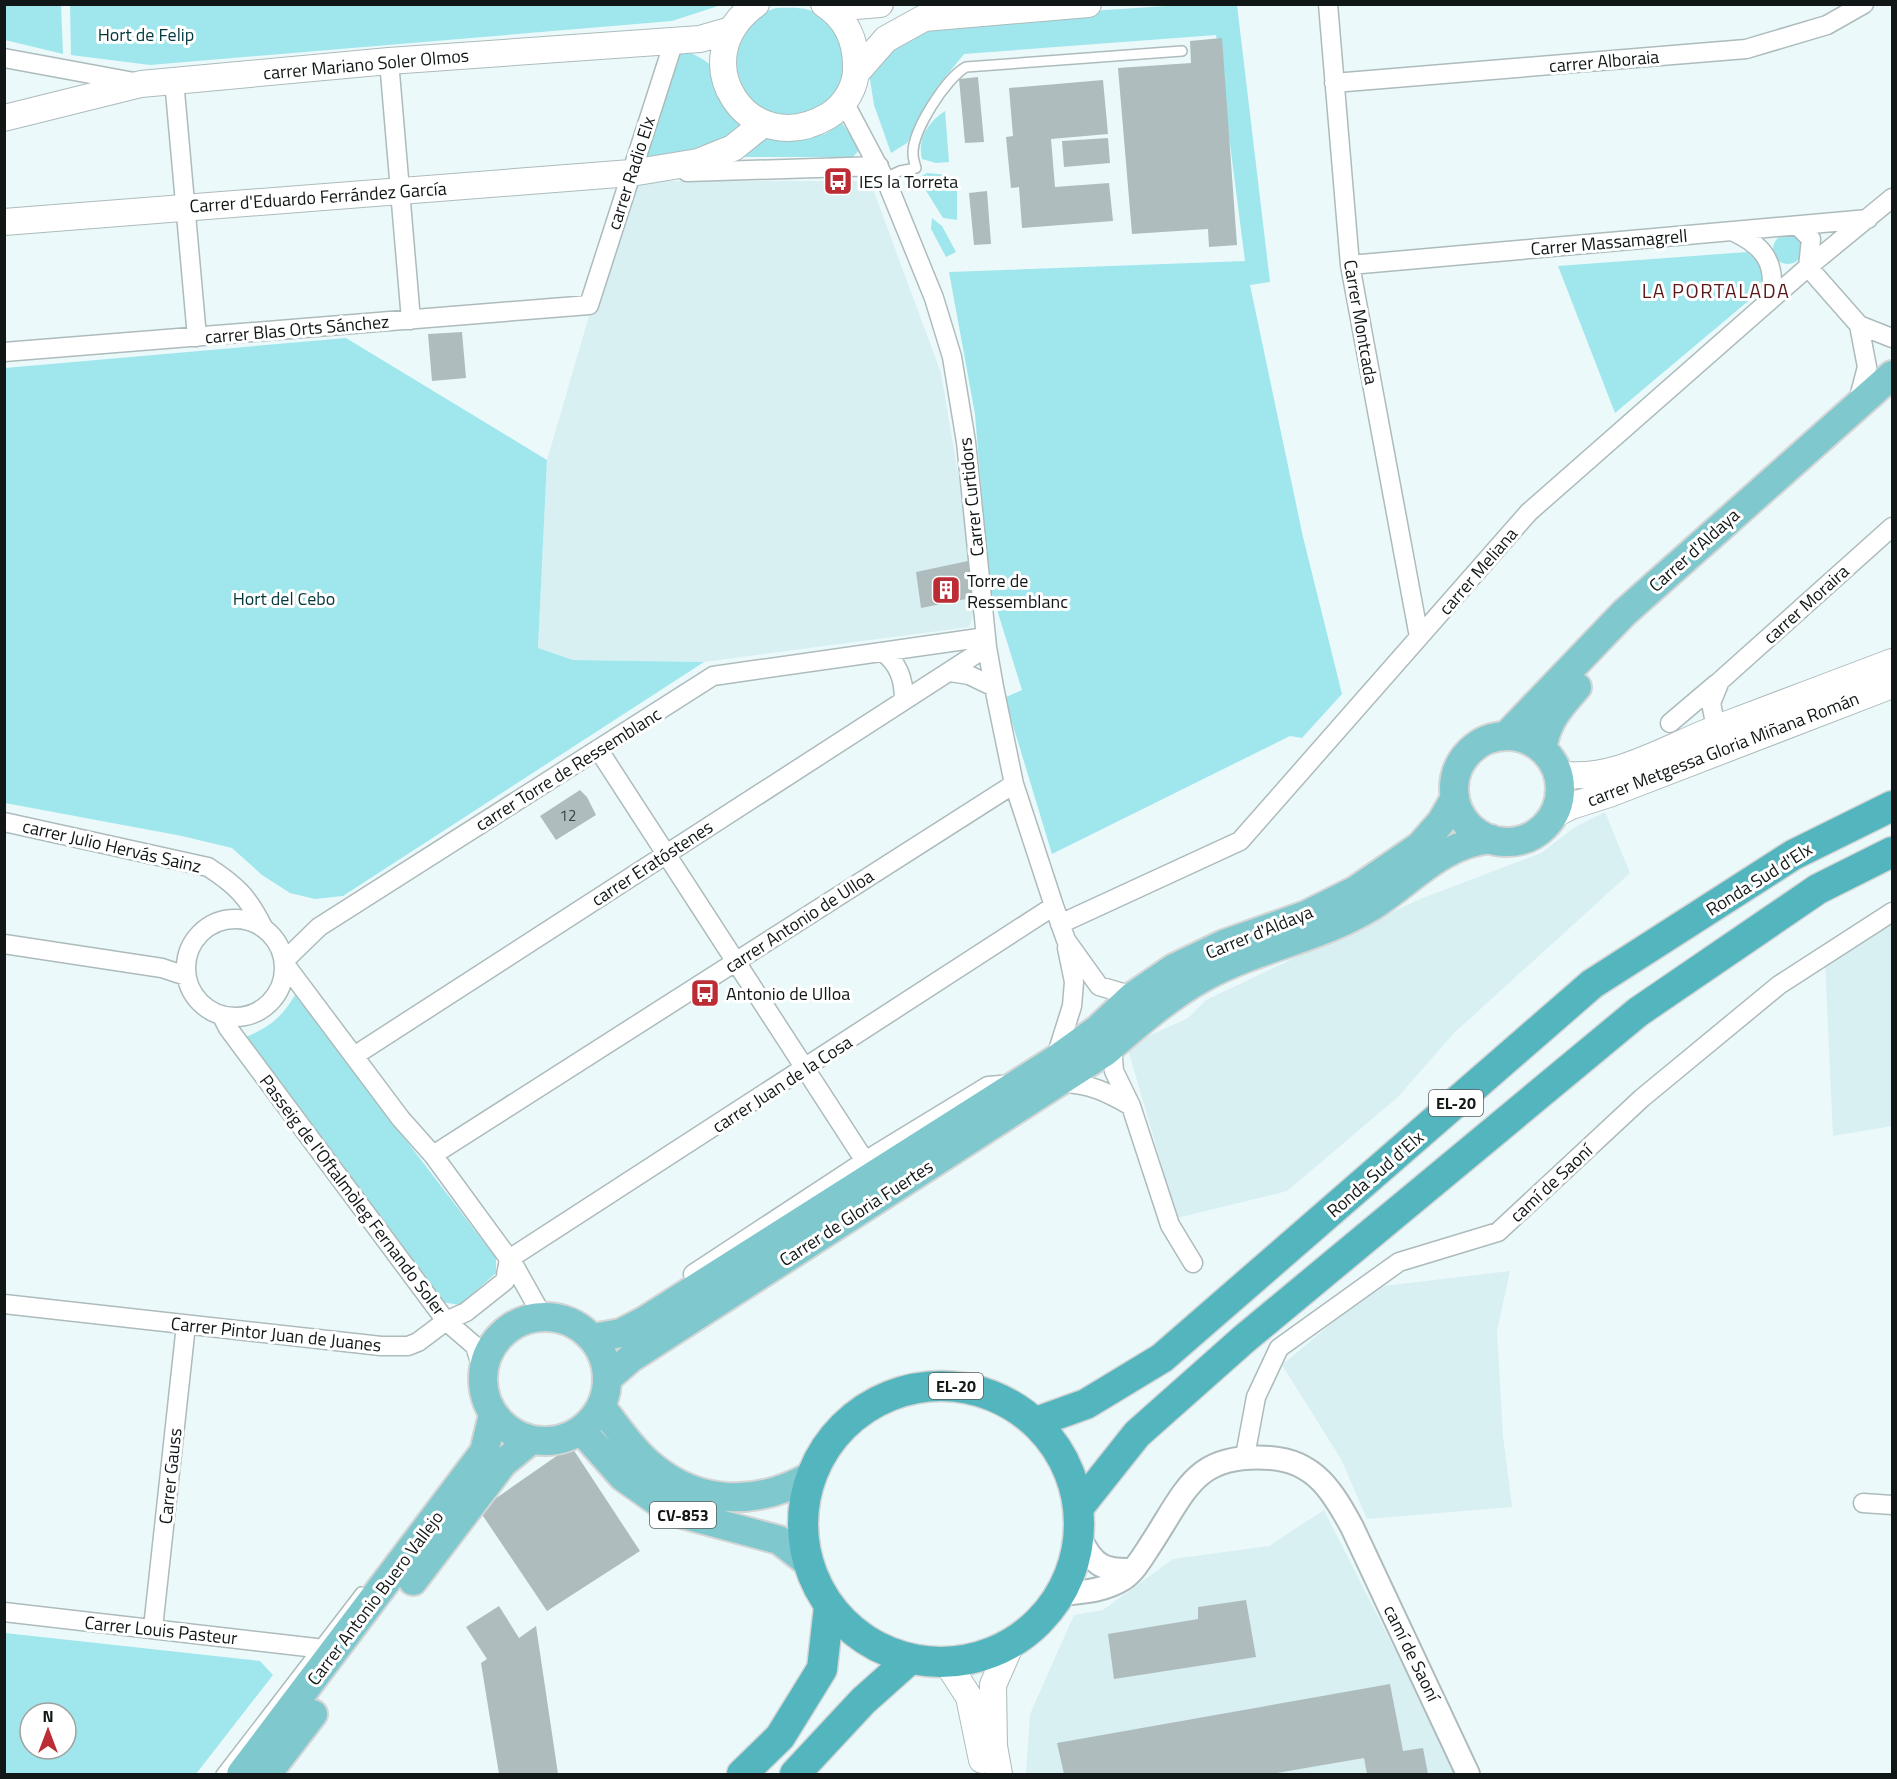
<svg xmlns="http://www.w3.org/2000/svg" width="1897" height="1779" font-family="'Titillium Web',sans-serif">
  <rect width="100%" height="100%" fill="#ebf9fb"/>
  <path fill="#d8f0f2" d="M 635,181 L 870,181 L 941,373 L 979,598 L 969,627 L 704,662 L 573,660 L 538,648 L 547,460 L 589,316 Z
    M 1605,812 L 1630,873 L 1453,1034 L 1398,1097 L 1287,1191 L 1177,1218 L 1127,1046 L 1188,1018 L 1206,1000 L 1307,952 L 1420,899 L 1541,853 L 1575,827 Z
    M 1892,921 L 1892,1126 L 1833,1136 L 1825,961 Z
    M 1510,1271 L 1497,1331 L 1503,1436 L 1512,1507 L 1367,1519 L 1341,1459 L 1282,1365 L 1375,1287 Z
    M 1324,1510 L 1399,1658 L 1454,1774 L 1026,1774 L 1030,1714 L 1074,1615 L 1103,1610 L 1173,1559 L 1269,1546 Z"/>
  <path fill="#a0e7ed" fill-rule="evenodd" d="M 5,4 L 61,5 L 63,54 L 5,40 Z
    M 70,5 L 70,4 L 721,5 L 672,21 L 150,65 L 71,55 Z
    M 1181,5 L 1237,5 L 1270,282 L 1250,285 L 1303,537 L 1342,694 L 1302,738 L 1290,736 L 1052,854 L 1008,709 L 1006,697 L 1022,690 L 989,584 L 975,414 L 949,272 L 1245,261 L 1216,35 L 964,54 L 938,86 L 907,143 L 891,153 L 874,105 L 869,73 L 885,52 L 943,21 Z
    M 776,8 C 787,8 799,7 809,10 C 849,24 859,94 817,112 C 805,117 787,116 775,118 L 745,96 L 737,75 L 736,46 L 758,14 Z
    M 679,50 C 722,59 726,89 743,125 C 730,150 669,154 643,159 Z
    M 945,111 L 949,162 L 936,163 L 922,159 C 917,139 928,122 945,111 Z
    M 842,123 L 860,149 L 853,157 L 728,157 L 763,139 L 798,140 L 825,134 Z
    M 927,173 L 948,175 L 957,182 L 957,220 L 943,218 L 918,178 Z
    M 932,218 L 942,226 L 956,252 L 946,257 L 931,229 Z
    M1773 249a15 15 0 1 1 30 0a15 15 0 1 1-30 0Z
    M 1747,252 L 1759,263 L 1763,278 L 1753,297 L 1615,413 L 1558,266 Z
    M 346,338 L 547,460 L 538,648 L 573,660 L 704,662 L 343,896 L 315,899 L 290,893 L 262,875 L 232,848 L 182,836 L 5,803 L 5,368 Z
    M 295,995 L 496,1258 L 496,1273 L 460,1305 L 441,1302 L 246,1037 C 270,1027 282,1017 295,995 Z
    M 5,1633 L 260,1661 L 273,1675 L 196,1774 L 5,1774 ZM 30,1713 L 66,1713 L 66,1749 L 30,1749 Z"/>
  <path fill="#aebcbe" d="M 1222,38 L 1237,245 L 1209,247 L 1208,229 L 1132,234 L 1118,68 L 1191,63 L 1190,41 Z
    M 978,77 L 984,142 L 965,143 L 959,79 Z
    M 1103,80 L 1108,134 L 1051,139 L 1055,187 L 1109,183 L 1113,221 L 1022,228 L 1019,187 L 1011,188 L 1006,137 L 1013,136 L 1009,88 Z
    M 1108,138 L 1110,163 L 1064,167 L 1062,141 Z
    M 987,191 L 991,244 L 974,245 L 969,193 Z
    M 462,332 L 466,378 L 432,381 L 428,334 Z
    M 968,561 L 976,597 L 921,608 L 916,572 Z
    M 580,790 L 587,797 L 596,815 L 556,840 L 540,816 Z
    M 571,1446 L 640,1551 L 547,1611 L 479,1510 Z
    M 1246,1600 L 1256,1657 L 1114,1679 L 1108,1634 L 1198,1619 L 1198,1607 Z
    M 499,1606 L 519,1638 L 536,1626 L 558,1774 L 499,1774 L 481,1663 L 487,1659 L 466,1627 Z
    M 1390,1684 L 1403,1751 L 1423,1748 L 1428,1774 L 1367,1774 L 1364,1758 L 1271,1774 L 1064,1774 L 1057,1743 Z"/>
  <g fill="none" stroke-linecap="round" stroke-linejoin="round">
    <g stroke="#adbbbc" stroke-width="12">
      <path id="service" d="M 885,178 L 900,171 L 916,168 C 915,164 913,159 913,154 C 912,131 946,78 966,67 L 1182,51
        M 221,1774 L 361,1592"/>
    </g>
    <g stroke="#adbbbc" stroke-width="21">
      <path id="minor" d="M 1328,4 L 1350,265 L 1419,637
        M 4,58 L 134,82
        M 389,61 L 411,320
        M 174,80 L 197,337
        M 1334,83 L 1746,49 L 1827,25 L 1864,4
        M 844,102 L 888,185 L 934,298 L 952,357 L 966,442 L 987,647 L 994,687 L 1014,784 L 1054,906 L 1066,940 L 1099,986 L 1133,996
        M 687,172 L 879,166
        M 1798,226 L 1811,239 L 1808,267 L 1859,325
        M 1734,232 C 1766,247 1777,265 1770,300
        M 1350,265 L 1868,219
        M 4,352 L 589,305 L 674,41
        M 1857,405 L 1867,367 L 1859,325 L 1892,338
        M 883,652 C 899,664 904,680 904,700
        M 950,672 L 969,675 L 994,687
        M 1670,723 L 1716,684
        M 1716,728 L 1711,703 L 1720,681 L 1892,527
        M 598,749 L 865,1161
        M 4,822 L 208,867 C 236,885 248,897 263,927
        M186 968a49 49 0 1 1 98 0a49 49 0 1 1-98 0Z
        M 1060,924 L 1240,841 L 1529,512 L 1808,267 L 1892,198
        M 4,944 L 162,968 L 186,976
        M 284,961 L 319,927 L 713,676 L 986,637
        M 284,963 L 401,1119 L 433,1155 L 515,1267 L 543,1317
        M 222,1016 L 228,1028 L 446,1321 L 475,1346 L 483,1372
        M 1112,1046 L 1114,1071 L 1131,1106 L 1170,1225 L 1193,1263
        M 354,1056 L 987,647
        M 1055,1060 L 1072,1006 L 1074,982 L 1067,948
        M 1060,1083 C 1089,1083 1107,1092 1131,1106
        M 433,1155 L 1014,784
        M 509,1259 L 1054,906
        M 693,1274 L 865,1161 L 988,1086 L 1013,1084
        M 4,1304 L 381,1346 L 408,1346 L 418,1342 L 446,1321 L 466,1312 L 505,1281 L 509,1259
        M 1245,1456 L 1256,1397 L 1279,1348 L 1399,1262 L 1498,1232 L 1642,1098 L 1779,985 L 1892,912
        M 1863,1503 L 1892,1505
        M 4,1612 L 316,1648
        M 153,1628 L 186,1325"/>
    </g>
    <g stroke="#adbbbc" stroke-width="26">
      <path id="tertiary" d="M 1081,1540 C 1094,1566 1104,1571 1133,1570
        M 1061,1594 C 1082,1592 1104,1591 1123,1579 C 1135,1571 1143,1556 1151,1544 C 1187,1489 1195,1453 1270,1458 C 1315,1461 1333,1492 1352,1527 L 1468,1774"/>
    </g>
    <g stroke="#adbbbc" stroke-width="28">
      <path id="secondary" d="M 756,4 C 680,59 749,163 828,116 C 845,106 857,86 856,66 C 856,41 846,18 824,4
        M 830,8 L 880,4
        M 857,72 L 886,39 L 924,18 L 1088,4
        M 4,118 L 141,84 L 389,61 L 700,39 L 731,30
        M 4,222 L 631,173 L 698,162 L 733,148 L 763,124
        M 1559,774 C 1614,783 1669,746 1720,727 C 1777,705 1835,684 1892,662
        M 1554,815 L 1571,806 L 1609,794 L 1892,685
        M 947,1663 L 969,1697 L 982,1760
        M 999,1774 L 994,1746 L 993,1685 L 1011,1644"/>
    </g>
    <g stroke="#d4d5d5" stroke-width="32">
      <path id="primary" d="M 1506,736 L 1624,613 L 1892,375
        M1454 789a53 53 0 1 1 106 0a53 53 0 1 1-106 0Z
        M 1542,749 C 1547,720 1558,709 1577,687
        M483 1379a62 62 0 1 1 124 0a62 62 0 1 1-124 0Z
        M 593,1338 L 621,1333 L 644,1321 L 1055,1060 L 1098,1029 L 1133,996 L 1174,968 L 1224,944 L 1306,915 L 1356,890 L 1420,846 L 1441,822 L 1455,798
        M 608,1378 L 631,1358 L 1105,1052 C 1136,1025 1168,997 1204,977 C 1257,948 1317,939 1369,908 C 1409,884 1441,843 1491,839
        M 602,1408 C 618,1428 633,1451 653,1467 C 700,1506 758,1505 809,1477
        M 582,1431 L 623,1477 L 671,1511 L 779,1540 L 806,1561
        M 413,1581 L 503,1463 L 530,1441
        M 241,1774 L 484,1452 L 493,1415
        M 267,1774 L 313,1714"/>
    </g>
    <g stroke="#d4d5d5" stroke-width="33">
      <path id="trunk" d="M803 1524a138 138 0 1 1 276 0a138 138 0 1 1-276 0Z
        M 1036,1422 L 1086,1404 L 1162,1358 L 1592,984 L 1793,855 L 1892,806
        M 1079,1507 L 1137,1434 L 1244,1339 L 1638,1012 L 1818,889 L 1892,852
        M 742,1774 L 780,1737 L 822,1669 L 829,1607
        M 795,1774 L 863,1701 L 910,1659"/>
    </g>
    <use href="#service" stroke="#fff" stroke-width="9"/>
    <use href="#minor" stroke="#fff" stroke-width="18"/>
    <use href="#tertiary" stroke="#fff" stroke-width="22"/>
    <use href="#secondary" stroke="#fff" stroke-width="26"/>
    <use href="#primary" stroke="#7ec8ce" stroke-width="28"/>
    <use href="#trunk" stroke="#53b6be" stroke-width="30"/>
  </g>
  <defs>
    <g id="bus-square" transform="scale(1.5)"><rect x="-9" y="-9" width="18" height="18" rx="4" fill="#bc2c34" stroke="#fff"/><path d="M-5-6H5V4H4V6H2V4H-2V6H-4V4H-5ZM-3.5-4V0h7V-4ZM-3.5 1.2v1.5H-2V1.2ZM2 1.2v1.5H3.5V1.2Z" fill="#fff"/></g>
    <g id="building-square" transform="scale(1.5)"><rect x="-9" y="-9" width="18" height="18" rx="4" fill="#bc2c34" stroke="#fff"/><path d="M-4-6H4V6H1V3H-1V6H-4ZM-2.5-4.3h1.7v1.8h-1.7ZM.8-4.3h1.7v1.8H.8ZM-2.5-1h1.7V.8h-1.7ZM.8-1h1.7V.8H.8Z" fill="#fff"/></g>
  </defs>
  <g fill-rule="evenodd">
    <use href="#bus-square" x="838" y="181"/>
    <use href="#building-square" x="946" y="590"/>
    <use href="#bus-square" x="705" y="993"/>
  </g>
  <g text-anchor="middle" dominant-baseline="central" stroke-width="6" stroke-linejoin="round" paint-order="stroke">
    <g font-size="15" fill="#384041">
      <text x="568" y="815">12</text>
    </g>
    <g fill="#fff" stroke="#585c5d" stroke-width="1.5">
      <rect x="1429" y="1090" width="54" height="26" rx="4.5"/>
      <rect x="929" y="1373" width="54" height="26" rx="4.5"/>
      <rect x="650" y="1502" width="66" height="26" rx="4.5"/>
    </g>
    <g font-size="16" font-weight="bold" fill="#111617">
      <text x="1456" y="1103">EL-20</text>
      <text x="956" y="1386">EL-20</text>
      <text x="683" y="1515">CV-853</text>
    </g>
    <g font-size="18" fill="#03383c" stroke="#fff">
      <text x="146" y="34">Hort de Felip</text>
      <text x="284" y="598">Hort del Cebo</text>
    </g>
    <g font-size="18" fill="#111617" stroke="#fff">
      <text transform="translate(1604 61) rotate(-5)">carrer Alboraia</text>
      <text transform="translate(366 64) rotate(-5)">carrer Mariano Soler Olmos</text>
      <text transform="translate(631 173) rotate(-72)">carrer Radio Elx</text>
      <text transform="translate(318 197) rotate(-4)">Carrer d'Eduardo Ferrández García</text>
      <text transform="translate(1609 242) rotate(-5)">Carrer Massamagrell</text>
      <text transform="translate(1361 322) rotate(80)">Carrer Montcada</text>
      <text transform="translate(297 329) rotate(-5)">carrer Blas Orts Sánchez</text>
      <text transform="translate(971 497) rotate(-96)">Carrer Curtidors</text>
      <text transform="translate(1694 550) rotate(-42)">Carrer d'Aldaya</text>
      <text transform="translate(1478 571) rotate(-49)">carrer Meliana</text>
      <text transform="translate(1806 604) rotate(-42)">carrer Moraira</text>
      <text transform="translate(1723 749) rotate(-21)">carrer Metgessa Gloria Miñana Román</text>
      <text transform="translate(568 769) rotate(-32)">carrer Torre de Ressemblanc</text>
      <text transform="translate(112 846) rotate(13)">carrer Julio Hervás Sainz</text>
      <text transform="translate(652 863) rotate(-33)">carrer Eratóstenes</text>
      <text transform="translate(1759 879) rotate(-32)">Ronda Sud d'Elx</text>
      <text transform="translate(799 921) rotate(-33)">carrer Antonio de Ulloa</text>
      <text transform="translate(1259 932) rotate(-22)">Carrer d'Aldaya</text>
      <text transform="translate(782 1084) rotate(-33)">carrer Juan de la Cosa</text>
      <text transform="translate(1375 1174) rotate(-41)">Ronda Sud d'Elx</text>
      <text transform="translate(1551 1183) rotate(-43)">camí de Saoní</text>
      <text transform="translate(353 1195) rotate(53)">Passeig de l'Oftalmòleg Fernando Soler</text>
      <text transform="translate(856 1213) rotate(-33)">Carrer de Gloria Fuertes</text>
      <text transform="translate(276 1334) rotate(6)">Carrer Pintor Juan de Juanes</text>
      <text transform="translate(170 1476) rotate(-84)">Carrer Gauss</text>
      <text transform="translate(375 1598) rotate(-53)">Carrer Antonio Buero Vallejo</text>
      <text transform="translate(161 1630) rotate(6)">Carrer Louis Pasteur</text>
      <text transform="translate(1412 1653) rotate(64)">camí de Saoní</text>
    </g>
    <g font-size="18" fill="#111617" stroke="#fff" text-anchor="start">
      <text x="859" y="181">IES la Torreta</text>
      <text x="967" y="580">Torre de<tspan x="967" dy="21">Ressemblanc</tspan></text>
      <text x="726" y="993">Antonio de Ulloa</text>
    </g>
    <g font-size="20" letter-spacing="1.5" fill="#5c1719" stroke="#fff">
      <text x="1716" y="290">LA PORTALADA</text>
    </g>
  </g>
  <rect width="1897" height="1779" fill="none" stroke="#111617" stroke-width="12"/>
  <g transform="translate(48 1731)"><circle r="28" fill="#ffffff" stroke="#a0a2a2" stroke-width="1.5"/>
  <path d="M0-4.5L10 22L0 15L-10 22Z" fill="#bc2c34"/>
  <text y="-9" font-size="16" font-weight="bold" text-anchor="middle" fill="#111617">N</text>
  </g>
</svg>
